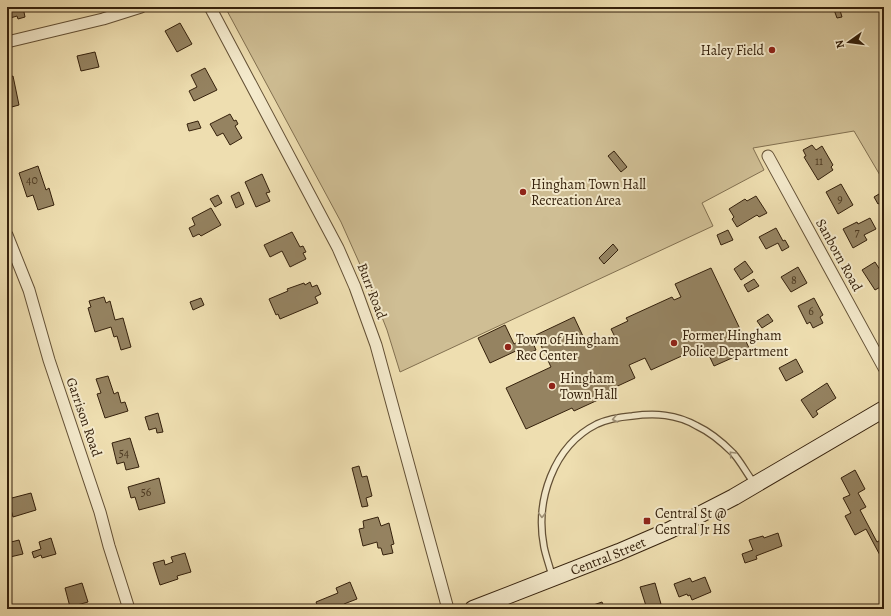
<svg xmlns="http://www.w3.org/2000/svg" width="891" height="616" font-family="Alegreya,serif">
  <rect width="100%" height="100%" fill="#eedeb0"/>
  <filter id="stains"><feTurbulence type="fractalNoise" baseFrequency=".005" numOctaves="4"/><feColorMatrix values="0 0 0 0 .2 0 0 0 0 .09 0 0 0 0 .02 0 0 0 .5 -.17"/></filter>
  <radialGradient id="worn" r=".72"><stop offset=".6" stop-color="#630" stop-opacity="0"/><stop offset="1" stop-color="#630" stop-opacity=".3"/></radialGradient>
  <path fill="#cfbe94" stroke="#827050" d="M 225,7 L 884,7 L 884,182 L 854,131 L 753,148 L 764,170 L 702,203 L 713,226 L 400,372 L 387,330 L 371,289 L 341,222 Z"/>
  <path fill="#958361" stroke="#35210c" d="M 7,7 L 23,7 L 25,17 L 18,19 L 17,16 L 7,19 Z
    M 833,7 L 839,7 L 842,17 L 837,18 Z
    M 180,23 L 192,44 L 177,52 L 165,31 Z
    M 95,52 L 99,67 L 81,71 L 77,56 Z
    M 205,68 L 217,90 L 194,101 L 189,91 L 197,87 L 191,75 Z
    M 13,76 L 19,105 L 8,108 L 7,78 Z
    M 230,114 L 234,121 L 236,120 L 238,124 L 235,126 L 242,138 L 230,145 L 223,133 L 217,136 L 210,124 Z
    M 198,121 L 201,128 L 189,131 L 187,124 Z
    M 812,145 L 816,150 L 822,146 L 833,165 L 831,167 L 833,170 L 818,180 L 804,157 L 806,156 L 803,150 Z
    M 614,151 L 627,167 L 621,172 L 608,156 Z
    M 38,166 L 46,190 L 49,188 L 54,205 L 38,210 L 33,195 L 27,197 L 19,173 Z
    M 262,174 L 270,192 L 266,193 L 270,201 L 256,207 L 245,182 Z
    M 841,184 L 853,205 L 838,214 L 826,192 Z
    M 884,191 L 884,201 L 878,204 L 874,197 Z
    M 239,192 L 244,204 L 236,208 L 231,196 Z
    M 218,195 L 222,203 L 215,207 L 210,199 Z
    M 756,196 L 767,213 L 759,217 L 757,215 L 737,227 L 732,219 L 734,217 L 729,209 L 745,199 L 747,201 Z
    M 211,208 L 221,225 L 201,236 L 199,234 L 193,237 L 189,228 L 195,225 L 192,218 Z
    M 870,218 L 876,229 L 864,235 L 867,240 L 853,248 L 843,229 L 857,222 L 858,224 Z
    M 776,228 L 783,241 L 785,240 L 789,247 L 782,251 L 778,243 L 766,249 L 759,237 Z
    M 728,230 L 733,240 L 721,245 L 717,235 Z
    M 292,232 L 300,247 L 303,246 L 306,252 L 303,253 L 306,259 L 290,267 L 282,251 L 270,257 L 264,245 Z
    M 613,244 L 618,250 L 604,264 L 599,258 Z
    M 745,261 L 753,272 L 741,280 L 734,269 Z
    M 875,262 L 884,276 L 884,285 L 875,290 L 862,270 Z
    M 798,267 L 807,283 L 791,292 L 781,277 Z
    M 711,268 L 750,350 L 714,366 L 706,349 L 698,352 L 697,349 L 651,370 L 645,358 L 629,365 L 635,378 L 609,390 L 611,394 L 574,411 L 572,408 L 526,429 L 506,388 L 551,367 L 536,335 L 574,317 L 589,349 L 615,337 L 611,329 L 628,321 L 626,318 L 672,297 L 674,300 L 681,297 L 675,284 Z
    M 754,279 L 759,286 L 748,292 L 744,285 Z
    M 310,282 L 312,287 L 317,285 L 321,294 L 315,297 L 318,303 L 280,319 L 278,314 L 276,315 L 269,299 L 288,291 L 287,289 L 304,283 L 305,285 Z
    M 104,297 L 106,303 L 110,301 L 115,320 L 123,318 L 131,347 L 121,350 L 117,336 L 114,337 L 111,327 L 95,332 L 88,308 L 91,307 L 89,301 Z
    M 201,298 L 204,305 L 193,310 L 190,302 Z
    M 814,298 L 823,315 L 820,317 L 823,323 L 813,328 L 810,322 L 807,324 L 798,306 Z
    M 768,314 L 773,321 L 762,328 L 757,321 Z
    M 505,325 L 514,344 L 530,336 L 536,350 L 521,357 L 518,350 L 490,363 L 478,338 Z
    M 796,359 L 803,372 L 786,381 L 779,368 Z
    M 108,376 L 114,394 L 118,392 L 121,403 L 125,402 L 128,411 L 105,418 L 97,394 L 101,393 L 96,379 Z
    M 827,383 L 836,398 L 816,411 L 818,414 L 813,418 L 801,400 Z
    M 158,413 L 163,432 L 157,433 L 156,428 L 149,430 L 145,417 Z
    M 130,438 L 139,467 L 126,470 L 124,462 L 117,464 L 112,443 Z
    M 359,466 L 362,477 L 367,476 L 372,496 L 366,498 L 368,506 L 362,507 L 352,468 Z
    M 855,470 L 865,489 L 858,493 L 866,507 L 860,510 L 877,542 L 884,538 L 884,558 L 882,559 L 866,529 L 855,535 L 845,516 L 851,513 L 843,498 L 850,495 L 841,478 Z
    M 159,478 L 165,503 L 139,510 L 135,497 L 131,498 L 128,487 Z
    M 31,493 L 36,510 L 13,517 L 8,499 Z
    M 378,517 L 381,526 L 389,523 L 394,544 L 391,545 L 393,553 L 383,555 L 381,548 L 378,548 L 377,542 L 363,546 L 359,529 L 364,528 L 363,521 Z
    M 778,533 L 782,546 L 756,556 L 757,559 L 745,563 L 742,554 L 753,550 L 749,540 L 763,536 L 764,538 Z
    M 51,538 L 56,554 L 42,558 L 41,555 L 34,558 L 32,552 L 41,549 L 39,542 Z
    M 19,540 L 23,554 L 10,557 L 7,543 Z
    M 185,553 L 191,572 L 177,576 L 178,579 L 160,585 L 153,563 L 164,560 L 165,565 L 173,562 L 171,557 Z
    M 705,577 L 711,592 L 692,600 L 690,595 L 688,596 L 687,594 L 679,597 L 674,584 L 690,578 L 692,582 Z
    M 350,582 L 357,599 L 344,604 L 346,609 L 319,609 L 316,602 L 338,593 L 336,588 Z
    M 82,583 L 88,602 L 70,607 L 65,588 Z
    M 655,583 L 661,604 L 647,609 L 640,587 Z
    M 602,602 L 605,609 L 582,609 Z"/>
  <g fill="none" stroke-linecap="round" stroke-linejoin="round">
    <g stroke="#635035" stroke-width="8">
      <path id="lane" d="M 552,576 C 550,567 546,557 544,547 C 535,501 553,446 597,424 C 608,419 620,417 632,416 C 655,413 676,414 697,426 C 710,432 723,443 733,453 C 741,462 747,474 754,483"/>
    </g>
    <g stroke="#635035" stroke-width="13">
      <path id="street" d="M 210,7 L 338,248 L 355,287 L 376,345 L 448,609
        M 7,42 L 103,19 L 141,7
        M 768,156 L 884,368
        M 7,235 L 29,290 L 49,360 L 100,512 L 109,546 L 129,609"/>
    </g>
    <g stroke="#35210c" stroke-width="18">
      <g id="secondary">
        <path id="s1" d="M 473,609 L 619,552 L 670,530 L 734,497 L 884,409"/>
      </g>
    </g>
    <use href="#lane" stroke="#f4eacc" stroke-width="5.5"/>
    <use href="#street" stroke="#f4eacc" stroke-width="11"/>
    <use href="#secondary" stroke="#f4eacc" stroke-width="16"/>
  </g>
  <defs><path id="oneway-chevron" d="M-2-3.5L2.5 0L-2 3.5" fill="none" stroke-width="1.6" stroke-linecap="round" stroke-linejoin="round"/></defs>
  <g stroke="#9e9076">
    <use href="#oneway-chevron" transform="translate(615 419) rotate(168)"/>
    <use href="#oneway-chevron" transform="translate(732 454) rotate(-133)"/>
    <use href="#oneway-chevron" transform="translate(542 515) rotate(92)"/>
  </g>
  <g fill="#8f2418" stroke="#f4eacc" stroke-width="1.5">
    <circle cx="772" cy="50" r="4"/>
    <circle cx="523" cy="192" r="4"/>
    <circle cx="674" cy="343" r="4"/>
    <circle cx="508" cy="347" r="4"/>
    <circle cx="552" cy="386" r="4"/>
    <rect x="643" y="517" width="8" height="8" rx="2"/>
  </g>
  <g text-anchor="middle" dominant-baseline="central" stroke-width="4" stroke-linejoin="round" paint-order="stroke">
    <g font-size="12" fill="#4d3a21">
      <text x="819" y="161">11</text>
      <text x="32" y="180">40</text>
      <text x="840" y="199">9</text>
      <text x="857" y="232">7</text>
      <text x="794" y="280">8</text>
      <text x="811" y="311">6</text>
      <text x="124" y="453">54</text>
      <text x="146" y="492">56</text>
    </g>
    <g font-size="14" fill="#35210c" stroke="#f4eacc" text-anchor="start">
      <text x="764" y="50" text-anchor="end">Haley Field</text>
      <text x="531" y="184">Hingham Town Hall<tspan x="531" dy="16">Recreation Area</tspan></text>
      <text x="682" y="335">Former Hingham<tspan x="682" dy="16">Police Department</tspan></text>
      <text x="516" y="339">Town of Hingham<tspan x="516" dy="16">Rec Center</tspan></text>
      <text x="560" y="378">Hingham<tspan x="560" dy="16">Town Hall</tspan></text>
      <text x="655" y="513">Central St @<tspan x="655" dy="16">Central Jr HS</tspan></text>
    </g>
    <g font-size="14" fill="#35210c" stroke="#f4eacc">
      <text transform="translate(839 255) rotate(61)">Sanborn Road</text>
      <text transform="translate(372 291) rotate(69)">Burr Road</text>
      <text transform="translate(84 417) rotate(71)">Garrison Road</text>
      <text stroke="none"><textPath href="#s1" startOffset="145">Central Street</textPath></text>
    </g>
  </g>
  <rect width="891" height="616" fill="none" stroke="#eedeb0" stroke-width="24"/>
  <rect x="8" y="8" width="875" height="600" fill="none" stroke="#35210c" stroke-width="2"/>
  <rect x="12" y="12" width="867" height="592" fill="none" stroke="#35210c"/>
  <g transform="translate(849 42) rotate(256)" stroke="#f4eacc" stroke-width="3" paint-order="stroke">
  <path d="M0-3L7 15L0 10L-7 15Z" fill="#35210c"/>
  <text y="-6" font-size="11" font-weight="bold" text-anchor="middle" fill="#35210c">N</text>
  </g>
  <rect width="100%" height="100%" filter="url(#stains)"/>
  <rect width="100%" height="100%" fill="url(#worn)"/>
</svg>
